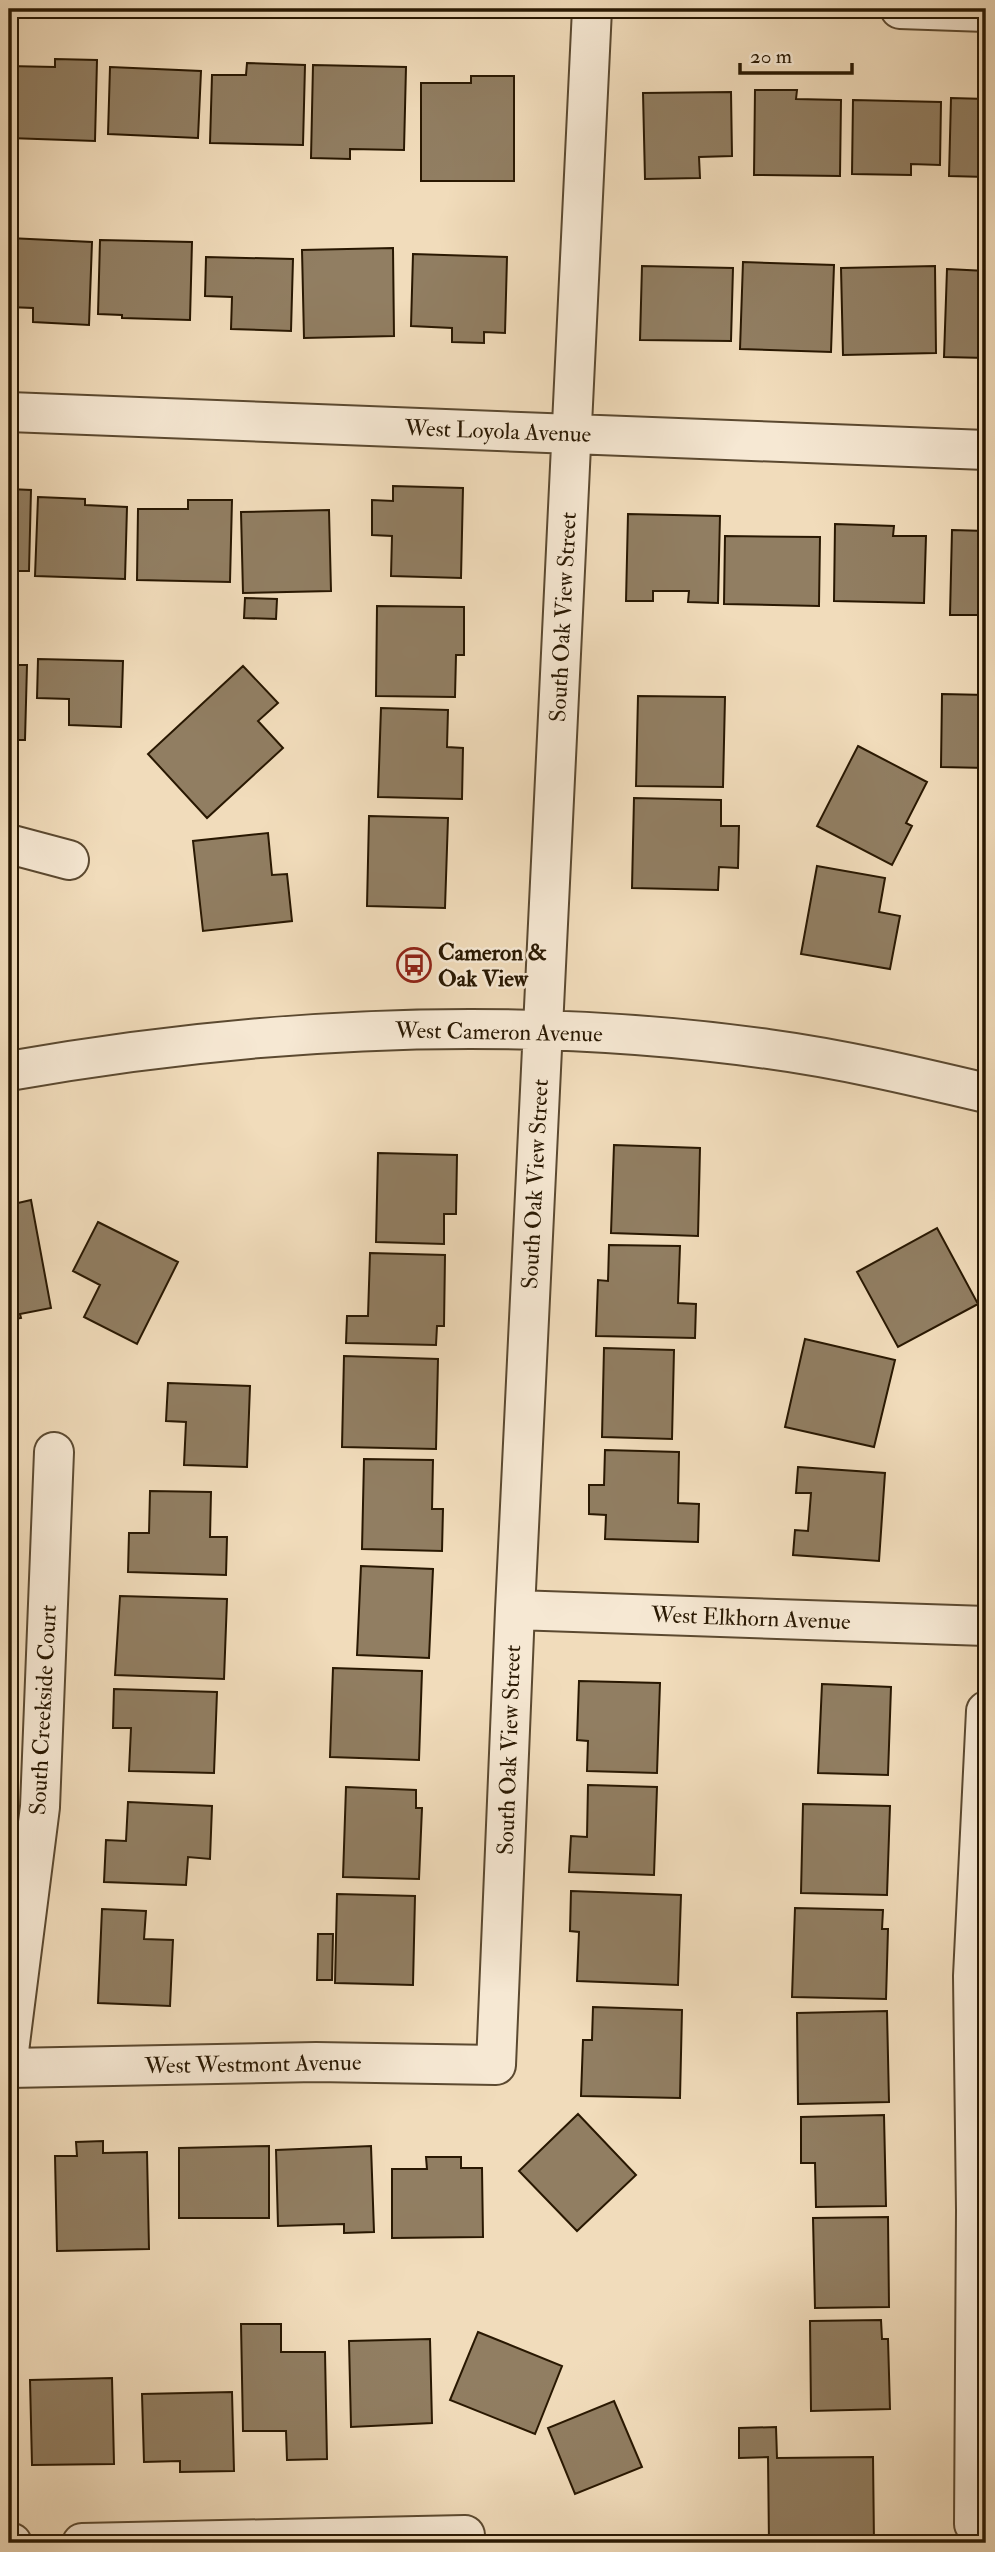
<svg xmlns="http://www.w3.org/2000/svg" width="995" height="2552" font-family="'IM FELL Double Pica',serif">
  <rect width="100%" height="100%" fill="#f1dcbb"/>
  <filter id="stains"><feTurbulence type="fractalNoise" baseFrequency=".00286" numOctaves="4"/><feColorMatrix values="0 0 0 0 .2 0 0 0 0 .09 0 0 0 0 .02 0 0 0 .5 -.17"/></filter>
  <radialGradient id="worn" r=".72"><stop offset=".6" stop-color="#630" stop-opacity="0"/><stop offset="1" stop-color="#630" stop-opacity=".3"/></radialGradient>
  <path fill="#917e62" stroke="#291802" stroke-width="2" d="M 55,59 L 97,60 L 95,141 L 9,138 L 9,66 L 55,67 Z
    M 247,63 L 305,65 L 303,145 L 210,143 L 212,75 L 246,75 Z
    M 313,65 L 406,67 L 404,150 L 350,149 L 350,159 L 311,158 Z
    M 110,67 L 201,71 L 198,138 L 108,134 Z
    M 471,76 L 514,76 L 514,181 L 421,181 L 421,83 L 471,83 Z
    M 755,90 L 797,90 L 796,99 L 841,100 L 840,176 L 754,175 Z
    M 731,92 L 732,156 L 699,157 L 700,178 L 645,179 L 643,93 Z
    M 951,98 L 986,99 L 986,177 L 949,176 Z
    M 853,100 L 941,102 L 940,165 L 911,164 L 911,175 L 852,174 Z
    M 9,238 L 92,242 L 89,325 L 33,322 L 33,308 L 9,307 Z
    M 100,240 L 192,242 L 190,320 L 122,318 L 122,315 L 98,314 Z
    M 393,248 L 394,336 L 304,338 L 302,250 Z
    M 413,254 L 507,257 L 505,333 L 484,332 L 484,343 L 452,342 L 452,328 L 411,326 Z
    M 206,257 L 293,259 L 291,331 L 231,329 L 232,297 L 205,296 Z
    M 743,262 L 834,265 L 831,352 L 740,349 Z
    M 642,266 L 733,268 L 731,341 L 640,340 Z
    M 935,266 L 936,353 L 843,355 L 841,268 Z
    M 947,269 L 986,271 L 986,358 L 944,357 Z
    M 393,486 L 463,488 L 461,578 L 391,576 L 392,536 L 372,535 L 372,500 L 393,501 Z
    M 9,489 L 31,490 L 29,571 L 9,571 Z
    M 38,497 L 85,499 L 85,505 L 127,507 L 125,579 L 35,576 Z
    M 188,500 L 232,500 L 230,582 L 137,580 L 138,509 L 188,509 Z
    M 329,510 L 331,591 L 243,593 L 241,512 Z
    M 628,514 L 720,516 L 718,603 L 688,602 L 689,591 L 653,591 L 653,601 L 626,601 Z
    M 835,524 L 894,526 L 893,536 L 926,536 L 924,603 L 834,601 Z
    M 952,530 L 986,531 L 986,605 L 978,604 L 978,615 L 950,615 Z
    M 725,536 L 820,537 L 819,606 L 724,604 Z
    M 245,598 L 277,599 L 276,619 L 244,618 Z
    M 377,606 L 464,607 L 464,655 L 456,655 L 455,697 L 376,696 Z
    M 38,659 L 123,661 L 121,727 L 69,725 L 69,699 L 37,698 Z
    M 9,665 L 27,665 L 25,740 L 9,740 Z
    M 243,666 L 278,703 L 258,721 L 283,748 L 207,818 L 148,754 Z
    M 942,694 L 986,695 L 986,768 L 941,767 Z
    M 638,696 L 725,697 L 723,787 L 636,786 Z
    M 381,708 L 448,710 L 447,747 L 463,748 L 462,799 L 378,797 Z
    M 858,746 L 927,782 L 906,823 L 912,826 L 892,865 L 817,826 Z
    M 634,798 L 721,800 L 721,826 L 739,826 L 738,868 L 719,867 L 718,890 L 632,888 Z
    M 369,816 L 448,818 L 445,908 L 367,906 Z
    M 268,833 L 272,875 L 287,874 L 292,921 L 203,931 L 193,841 Z
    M 817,866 L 885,878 L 879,912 L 900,916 L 890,969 L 801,954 Z
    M 614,1145 L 700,1148 L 698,1236 L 611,1233 Z
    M 378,1153 L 457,1155 L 456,1214 L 444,1214 L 444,1244 L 376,1242 Z
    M 31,1200 L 51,1308 L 20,1314 L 21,1318 L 9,1320 L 9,1205 Z
    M 98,1222 L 178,1262 L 137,1344 L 84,1317 L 100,1285 L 73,1271 Z
    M 937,1228 L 978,1304 L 898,1347 L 857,1272 Z
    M 609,1245 L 680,1246 L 678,1303 L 696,1304 L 695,1338 L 596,1336 L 598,1280 L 608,1281 Z
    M 370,1253 L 445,1255 L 444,1326 L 437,1326 L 436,1345 L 346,1343 L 347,1316 L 368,1316 Z
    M 805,1339 L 895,1360 L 874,1447 L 785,1427 Z
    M 604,1348 L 674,1350 L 672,1439 L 602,1437 Z
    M 344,1356 L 438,1359 L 436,1449 L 342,1447 Z
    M 168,1383 L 250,1386 L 247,1467 L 184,1465 L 186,1422 L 166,1421 Z
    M 605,1450 L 679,1452 L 678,1503 L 699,1504 L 698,1542 L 605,1539 L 606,1515 L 589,1514 L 589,1485 L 604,1485 Z
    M 364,1459 L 433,1460 L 432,1509 L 443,1509 L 442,1551 L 362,1549 Z
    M 798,1467 L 885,1473 L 879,1561 L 793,1555 L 795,1530 L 808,1531 L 811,1493 L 796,1493 Z
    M 150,1491 L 211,1492 L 210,1537 L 227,1537 L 226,1575 L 128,1572 L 129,1533 L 149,1533 Z
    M 361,1566 L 433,1569 L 429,1658 L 357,1655 Z
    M 120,1596 L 227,1599 L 224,1679 L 115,1675 Z
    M 333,1668 L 422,1671 L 419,1760 L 330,1757 Z
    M 579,1681 L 660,1683 L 657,1773 L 587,1771 L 588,1741 L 577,1740 Z
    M 822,1684 L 891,1687 L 888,1775 L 818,1773 Z
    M 114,1689 L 217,1692 L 214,1773 L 129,1771 L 131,1728 L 113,1728 Z
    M 588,1785 L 657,1787 L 654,1875 L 569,1872 L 571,1836 L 587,1837 Z
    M 346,1787 L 416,1790 L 416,1808 L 422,1808 L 419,1879 L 343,1877 Z
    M 128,1802 L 212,1806 L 210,1859 L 188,1857 L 186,1885 L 104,1882 L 106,1840 L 126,1841 Z
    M 803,1804 L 890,1806 L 887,1895 L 801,1893 Z
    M 571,1891 L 681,1895 L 678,1985 L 577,1981 L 579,1932 L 570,1931 Z
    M 337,1894 L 415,1896 L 413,1985 L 335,1983 Z
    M 795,1908 L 883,1910 L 882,1929 L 888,1929 L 886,1999 L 792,1997 Z
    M 102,1909 L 146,1911 L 144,1939 L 173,1940 L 170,2006 L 98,2003 Z
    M 318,1934 L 333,1934 L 332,1980 L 317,1980 Z
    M 593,2007 L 682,2010 L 680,2098 L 581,2096 L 583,2040 L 592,2040 Z
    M 887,2011 L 889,2102 L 798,2104 L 797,2013 Z
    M 578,2114 L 636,2175 L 577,2231 L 519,2171 Z
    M 884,2115 L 886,2206 L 816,2207 L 815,2163 L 801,2163 L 801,2117 Z
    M 103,2141 L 103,2153 L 147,2152 L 149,2249 L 57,2251 L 55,2156 L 77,2156 L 76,2142 Z
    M 269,2146 L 269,2218 L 179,2218 L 179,2148 Z
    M 371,2146 L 374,2232 L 344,2233 L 344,2224 L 278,2226 L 276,2150 Z
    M 426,2157 L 461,2157 L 461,2168 L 482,2168 L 483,2237 L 392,2238 L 392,2169 L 427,2169 Z
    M 888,2217 L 889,2307 L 815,2308 L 813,2218 Z
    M 881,2320 L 882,2339 L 888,2339 L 890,2409 L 811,2411 L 810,2321 Z
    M 241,2324 L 281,2324 L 281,2352 L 325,2352 L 327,2459 L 287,2460 L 286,2431 L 243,2431 Z
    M 478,2332 L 562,2366 L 535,2434 L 450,2400 Z
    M 430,2339 L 432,2423 L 351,2427 L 349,2341 Z
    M 112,2378 L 114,2464 L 32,2465 L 30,2380 Z
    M 232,2392 L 234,2471 L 180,2472 L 180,2461 L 144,2462 L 142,2394 Z
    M 614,2401 L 642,2467 L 575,2494 L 548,2428 Z
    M 776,2427 L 777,2458 L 873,2457 L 874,2543 L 769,2543 L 768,2457 L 739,2458 L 739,2428 Z"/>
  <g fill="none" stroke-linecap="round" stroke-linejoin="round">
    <g stroke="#5b4930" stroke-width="42">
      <path id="minor" d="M 900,9 L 986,12
        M 9,412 L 986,450
        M 9,844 L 69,860
        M 9,1071 C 259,1027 516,1014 768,1049 C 842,1059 914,1076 986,1093
        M 515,1610 L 986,1626
        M 986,1711 L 973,1976 L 976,2210 L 974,2524 L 986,2524
        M 9,2051 L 40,1807 L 54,1452
        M 9,2068 L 316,2062 L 496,2065 L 515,1610 L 592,9
        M 9,2543 L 12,2543
        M 82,2543 L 465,2535"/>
    </g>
    <use href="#minor" stroke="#f6e8d3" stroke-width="38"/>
  </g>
  <defs>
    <g id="bus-ring" transform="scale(1.75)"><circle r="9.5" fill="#f6e8d3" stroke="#8f2418" stroke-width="1.5"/><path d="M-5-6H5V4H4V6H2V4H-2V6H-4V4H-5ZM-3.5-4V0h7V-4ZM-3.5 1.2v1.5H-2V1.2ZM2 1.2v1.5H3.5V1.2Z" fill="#8f2418"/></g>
  </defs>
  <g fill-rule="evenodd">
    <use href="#bus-ring" x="414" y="965"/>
  </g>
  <g text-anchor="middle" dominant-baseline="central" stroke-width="5" stroke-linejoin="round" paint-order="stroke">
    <g font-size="23" fill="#291802" stroke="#f6e8d3">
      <text transform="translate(498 431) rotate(2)">West Loyola Avenue</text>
      <text transform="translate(563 617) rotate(-87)">South Oak View Street</text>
      <text transform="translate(499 1032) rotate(1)">West Cameron Avenue</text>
      <text transform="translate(535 1184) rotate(-87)">South Oak View Street</text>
      <text transform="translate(751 1618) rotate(2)">West Elkhorn Avenue</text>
      <text transform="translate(43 1710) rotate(-87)">South Creekside Court</text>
      <text transform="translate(509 1750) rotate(-88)">South Oak View Street</text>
      <text transform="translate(253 2064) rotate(-1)">West Westmont Avenue</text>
    </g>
    <g font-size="23" font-weight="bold" fill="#291802" stroke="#f6e8d3" text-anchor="start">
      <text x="438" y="952">Cameron &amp;<tspan x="438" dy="26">Oak View</tspan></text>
    </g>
  </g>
  <rect width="995" height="2552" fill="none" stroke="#f1dcbb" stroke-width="35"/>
  <rect x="10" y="10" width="974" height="2531" fill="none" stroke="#291802" stroke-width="3.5"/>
  <rect x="18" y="18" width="960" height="2517" fill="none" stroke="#291802" stroke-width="2"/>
  <path d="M740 63v10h112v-10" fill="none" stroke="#291802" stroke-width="3.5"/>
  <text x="750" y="63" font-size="21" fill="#291802" stroke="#f6e8d3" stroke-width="5" paint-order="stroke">20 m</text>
  <rect width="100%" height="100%" filter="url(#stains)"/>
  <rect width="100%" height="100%" fill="url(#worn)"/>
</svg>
